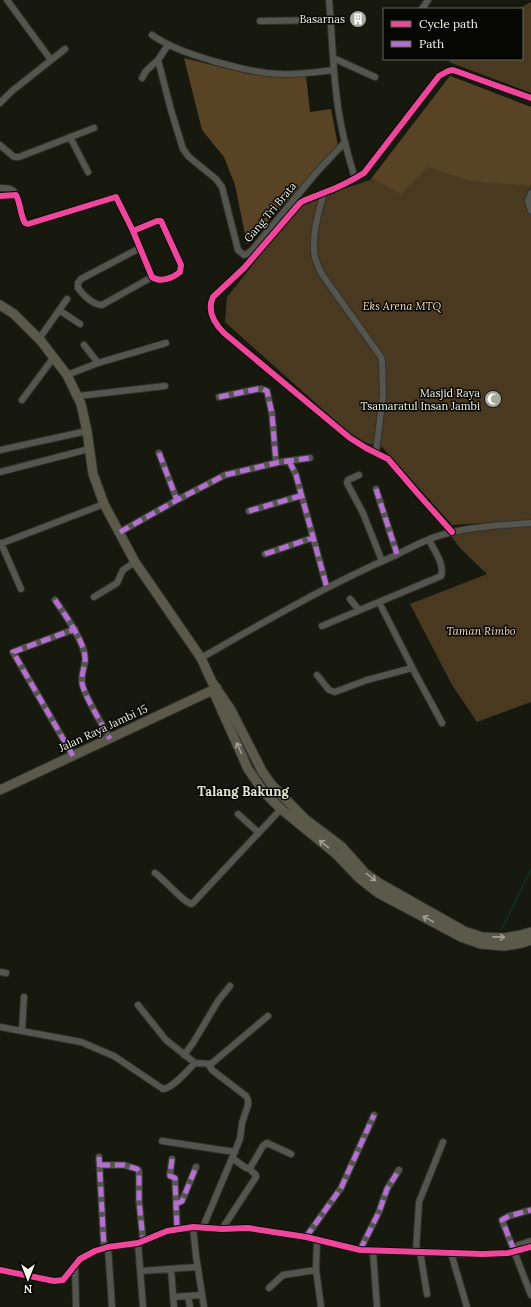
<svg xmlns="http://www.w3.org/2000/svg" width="531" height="1307" font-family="Lora,serif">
  <rect width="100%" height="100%" fill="#17190f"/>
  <path fill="#493921" d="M 531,2 L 531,93 L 449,62 L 453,59 L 522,59 L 522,9 L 518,9 Z
    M 450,76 L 531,107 L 531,187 C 525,195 523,206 531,215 L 531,520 L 452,525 L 382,447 L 358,441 L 225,322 L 227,297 L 303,202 L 370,180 Z
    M 531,525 L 531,702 L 477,722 L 452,685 L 410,604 L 487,574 L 461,549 L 451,536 L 464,532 Z"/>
  <path fill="#584325" d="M 184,58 L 248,74 L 306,76 L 310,112 L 331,109 L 338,146 L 247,244 L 235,185 L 224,157 L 202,130 Z
    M 450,76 L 531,107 L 531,186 L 470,181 L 428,167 L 401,194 L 372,178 Z"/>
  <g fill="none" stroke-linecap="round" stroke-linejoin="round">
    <path stroke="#0b3422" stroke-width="1.5" d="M 502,929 L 531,869"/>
    <g stroke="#32332c" stroke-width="8">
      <path id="minor" d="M 7,0 L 51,60
        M 329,0 C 333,45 333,90 343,134 C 346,149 351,164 355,179
        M 422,9 L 428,0
        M 260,21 L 331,20
        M 152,35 C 171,48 191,54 213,61 C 235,67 257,73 279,74 C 297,75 315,72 334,70
        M 333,58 L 375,77
        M 158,60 L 171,110 L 183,149 L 189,157 L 216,179 L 222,187 L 238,250 L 244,255 L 247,254 L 253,249 L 316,173 L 345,142
        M 142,78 L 146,71 L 158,60 L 168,45
        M 0,103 L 12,91 L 65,49
        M 70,137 L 88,172
        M 0,145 L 14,157 L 19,157 L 94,128
        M 0,188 C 7,188 13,188 16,195
        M 324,193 C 318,214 311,237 315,258 C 317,263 319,268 321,273 L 381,357 L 382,361 L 383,395 L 376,452
        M 531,193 L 528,201 L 531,211
        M 0,196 L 16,195 C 21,204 20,215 25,223 L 28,224 L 116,197 L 133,231 L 152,277 C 160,283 173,278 180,272 L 181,265 L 161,221 L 157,221 L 133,231
        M 140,248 L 81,279 L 78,283 L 78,288 C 83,295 93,305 102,305 L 152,277
        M 59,310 L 80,324
        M 39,339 L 67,299
        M 84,345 L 98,363
        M 67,375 L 98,363 L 166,343
        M 78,396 L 165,386
        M 219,397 L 258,389 L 262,389 L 267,391 L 272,414 L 276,463
        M 22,400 L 54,357
        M 0,450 L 87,431
        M 159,453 L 177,500
        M 289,461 L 296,475 L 327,588
        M 0,472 L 89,449
        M 359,475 L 348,480 L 347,483 L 363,513 L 382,561
        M 376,489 L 397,554
        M 249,511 L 300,496
        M 120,532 L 177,500 L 225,475 L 280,462 L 310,458
        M 452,532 L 419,495 L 388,459 L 366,448 L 350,438 L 224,333 C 214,323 207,310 213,297 L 244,268 L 300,203 C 307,198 315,197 323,193 C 337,188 351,181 364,173 L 439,76 L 448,71 L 453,70 L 531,98
        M 1,543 L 21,589
        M 0,544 L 104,504
        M 265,554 L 312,538
        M 94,597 L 117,583 L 123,570 L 135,562
        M 350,599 L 359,610
        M 55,600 C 64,613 84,641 85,657 C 86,667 79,676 83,687 C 88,702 102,724 110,739
        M 379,602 L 415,673 L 442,723
        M 322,626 L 441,576 C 445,565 434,550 429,540
        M 201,658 C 264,622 327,585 394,556 C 412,547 432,536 453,532 C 476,526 507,525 531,523
        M 317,675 L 329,690 L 335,692 L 367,680 L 412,668
        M 73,756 L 13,652 L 75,629
        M 238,814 L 259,833
        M 155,873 C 164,879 184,903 192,904 L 281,809
        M 0,972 L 6,973
        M 138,1005 L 166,1040 L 195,1063
        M 0,1027 L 81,1042 L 114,1056 L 163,1089 C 173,1088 187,1071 195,1063 L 211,1064
        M 22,1031 L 24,997
        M 184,1055 L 193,1043 L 218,1001 L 230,986
        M 162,1141 L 235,1152
        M 99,1157 L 104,1248
        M 232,1158 L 246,1168 L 250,1168 L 263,1146 L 267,1143 L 291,1154
        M 172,1159 L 170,1174 L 170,1176 L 175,1178 L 175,1180 L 177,1229
        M 100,1165 L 124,1165 L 137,1169 L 139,1171 L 139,1201 L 143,1240
        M 176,1204 L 182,1201 L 196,1167
        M 531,1210 L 509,1216 L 502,1220 L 531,1295
        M 193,1227 L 196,1256 L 204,1307
        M 203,1227 L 240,1139 L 242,1123 L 248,1105 L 248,1100 L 246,1096 L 212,1070 L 210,1067 L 211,1064 L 268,1016
        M 222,1229 L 256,1177 L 256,1175 L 248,1168
        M 306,1237 L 341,1188 L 374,1115
        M 317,1239 L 316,1270 L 321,1307
        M 138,1243 L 143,1307
        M 108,1247 L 112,1307
        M 360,1250 L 379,1212 L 387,1189 L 399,1170
        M 514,1250 L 518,1245 L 531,1241
        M 373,1251 L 377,1307
        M 416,1251 L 419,1202 L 443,1142
        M 420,1251 L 427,1294
        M 451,1253 L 467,1307
        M 75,1265 L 76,1307
        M 171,1269 L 174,1307
        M 0,1270 L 54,1281 L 63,1280 L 80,1259 L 95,1251 L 108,1247 L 138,1243 L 167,1231 L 193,1227 L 222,1229 L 248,1228 L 306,1237 L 360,1250 L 483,1254 L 508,1253 L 531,1247
        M 141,1271 L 197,1267
        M 269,1288 L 283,1275 L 316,1270
        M 188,1296 L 190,1307
        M 173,1297 L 202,1295"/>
    </g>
    <g stroke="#32332c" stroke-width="11">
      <path id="highway" d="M 0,305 L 14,314 L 41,341 L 67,375 L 81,404 L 87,431 L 93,474 L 104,504 L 135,562 L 201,658 L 212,682 L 231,710 L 262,771 L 271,784 L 305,819 L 341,846 L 365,873 L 379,883 L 464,931 L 482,937 L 504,938 L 521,935 L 531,932
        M 214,693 L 248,769 L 263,791 L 281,809 L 336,854 L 359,878 L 378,893 L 461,937 L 481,944 L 504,946 L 522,943 L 531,940
        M 0,790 L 217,688"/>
    </g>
    <use href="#minor" stroke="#53554e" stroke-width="6"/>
    <use href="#highway" stroke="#5b5a4a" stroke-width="9"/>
    <path stroke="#b36fd0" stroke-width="5" stroke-dasharray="10 5" stroke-linecap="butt" d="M 219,397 L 258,389 L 262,389 L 267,391 L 272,414 L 276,463
      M 159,453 L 177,500
      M 289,461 L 296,475 L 327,588
      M 376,489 L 397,554
      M 249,511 L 300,496
      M 120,532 L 177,500 L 225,475 L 280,462 L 310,458
      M 265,554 L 312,538
      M 55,600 C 64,613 84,641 85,657 C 86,667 79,676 83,687 C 88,702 102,724 110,739
      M 73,756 L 13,652 L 75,629
      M 99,1157 L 104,1248
      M 172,1159 L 170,1174 L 170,1176 L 175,1178 L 175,1180 L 177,1229
      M 100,1165 L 124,1165 L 137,1169 L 139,1171 L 139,1201 L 143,1240
      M 176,1204 L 182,1201 L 196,1167
      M 306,1237 L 341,1188 L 374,1115
      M 360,1250 L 379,1212 L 387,1189 L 399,1170
      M 514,1250 L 502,1220 L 509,1216 L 531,1210"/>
    <g stroke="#060702" stroke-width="8">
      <path id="cycleway" d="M 0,196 L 16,195 C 21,204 20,215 25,223 L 28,224 L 116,197 L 133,231 L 152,277 C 160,283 173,278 180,272 L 181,265 L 161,221 L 157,221 L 133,231
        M 452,532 L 419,495 L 388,459 L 366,448 L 350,438 L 224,333 C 214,323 207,310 213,297 L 244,268 L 300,203 C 307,198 315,197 323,193 C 337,188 351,181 364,173 L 439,76 L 448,71 L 453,70 L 531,98
        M 0,1270 L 54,1281 L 63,1280 L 80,1259 L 95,1251 L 108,1247 L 138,1243 L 167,1231 L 193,1227 L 222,1229 L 248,1228 L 306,1237 L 360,1250 L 483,1254 L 508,1253 L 531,1247"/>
    </g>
    <use href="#cycleway" stroke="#ed469a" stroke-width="6"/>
  </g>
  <defs><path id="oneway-shaft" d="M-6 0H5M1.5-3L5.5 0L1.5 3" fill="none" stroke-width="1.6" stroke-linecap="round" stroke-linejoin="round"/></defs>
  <g stroke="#a0a192">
    <use href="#oneway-shaft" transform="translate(239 748) rotate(-114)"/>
    <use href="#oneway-shaft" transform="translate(324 844) rotate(-141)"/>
    <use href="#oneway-shaft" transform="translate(371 877) rotate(38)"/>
    <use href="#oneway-shaft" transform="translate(428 919) rotate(-152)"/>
    <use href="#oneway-shaft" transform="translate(499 937) rotate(1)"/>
  </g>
  <defs>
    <g id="building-disc" transform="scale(0.9)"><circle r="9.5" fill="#a7a99d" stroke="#060702"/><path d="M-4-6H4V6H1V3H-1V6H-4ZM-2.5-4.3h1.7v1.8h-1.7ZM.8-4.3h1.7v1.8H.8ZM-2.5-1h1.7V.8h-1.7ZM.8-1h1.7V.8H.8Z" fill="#fff"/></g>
    <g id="mosque-disc" transform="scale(0.9)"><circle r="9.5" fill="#a7a99d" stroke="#060702"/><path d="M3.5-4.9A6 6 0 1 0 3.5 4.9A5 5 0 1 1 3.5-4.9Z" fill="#fff"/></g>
  </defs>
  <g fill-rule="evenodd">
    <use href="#building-disc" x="358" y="19"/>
    <use href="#mosque-disc" x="493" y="399"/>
  </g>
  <g text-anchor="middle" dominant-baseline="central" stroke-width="3" stroke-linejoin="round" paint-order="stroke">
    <g font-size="11" fill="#f4f7ea" stroke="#060702" text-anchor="end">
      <text x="345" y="19">Basarnas</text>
      <text x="480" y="393">Masjid Raya<tspan x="480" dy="13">Tsamaratul Insan Jambi</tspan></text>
    </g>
    <g font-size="11" fill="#f4f7ea" stroke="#060702">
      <text transform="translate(270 212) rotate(-50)">Gang Tri Brata</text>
      <text transform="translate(103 728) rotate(-25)">Jalan Raya Jambi 15</text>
    </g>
    <g font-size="11" font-style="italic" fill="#f8dfbd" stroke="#060702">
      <text x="402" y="306">Eks Arena MTQ</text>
      <text x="481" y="631">Taman Rimbo</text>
    </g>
    <g font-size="13" font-weight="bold" fill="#e1e7ce" stroke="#060702">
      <text x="243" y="791">Talang Bakung</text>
    </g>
  </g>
  <rect x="383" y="8" width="140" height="52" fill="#060702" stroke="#65675f"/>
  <rect x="391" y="21" width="20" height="6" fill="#ed469a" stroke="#65675f"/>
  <text x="419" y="28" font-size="12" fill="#f4f7ea">Cycle path</text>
  <rect x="391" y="41" width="20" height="6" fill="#b36fd0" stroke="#65675f"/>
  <text x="419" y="48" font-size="12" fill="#f4f7ea">Path</text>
  <g transform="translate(28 1279) rotate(180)" stroke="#060702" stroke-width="3" paint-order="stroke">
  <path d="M0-3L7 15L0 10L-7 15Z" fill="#f4f7ea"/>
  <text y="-6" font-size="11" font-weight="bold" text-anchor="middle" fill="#f4f7ea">N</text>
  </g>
</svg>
